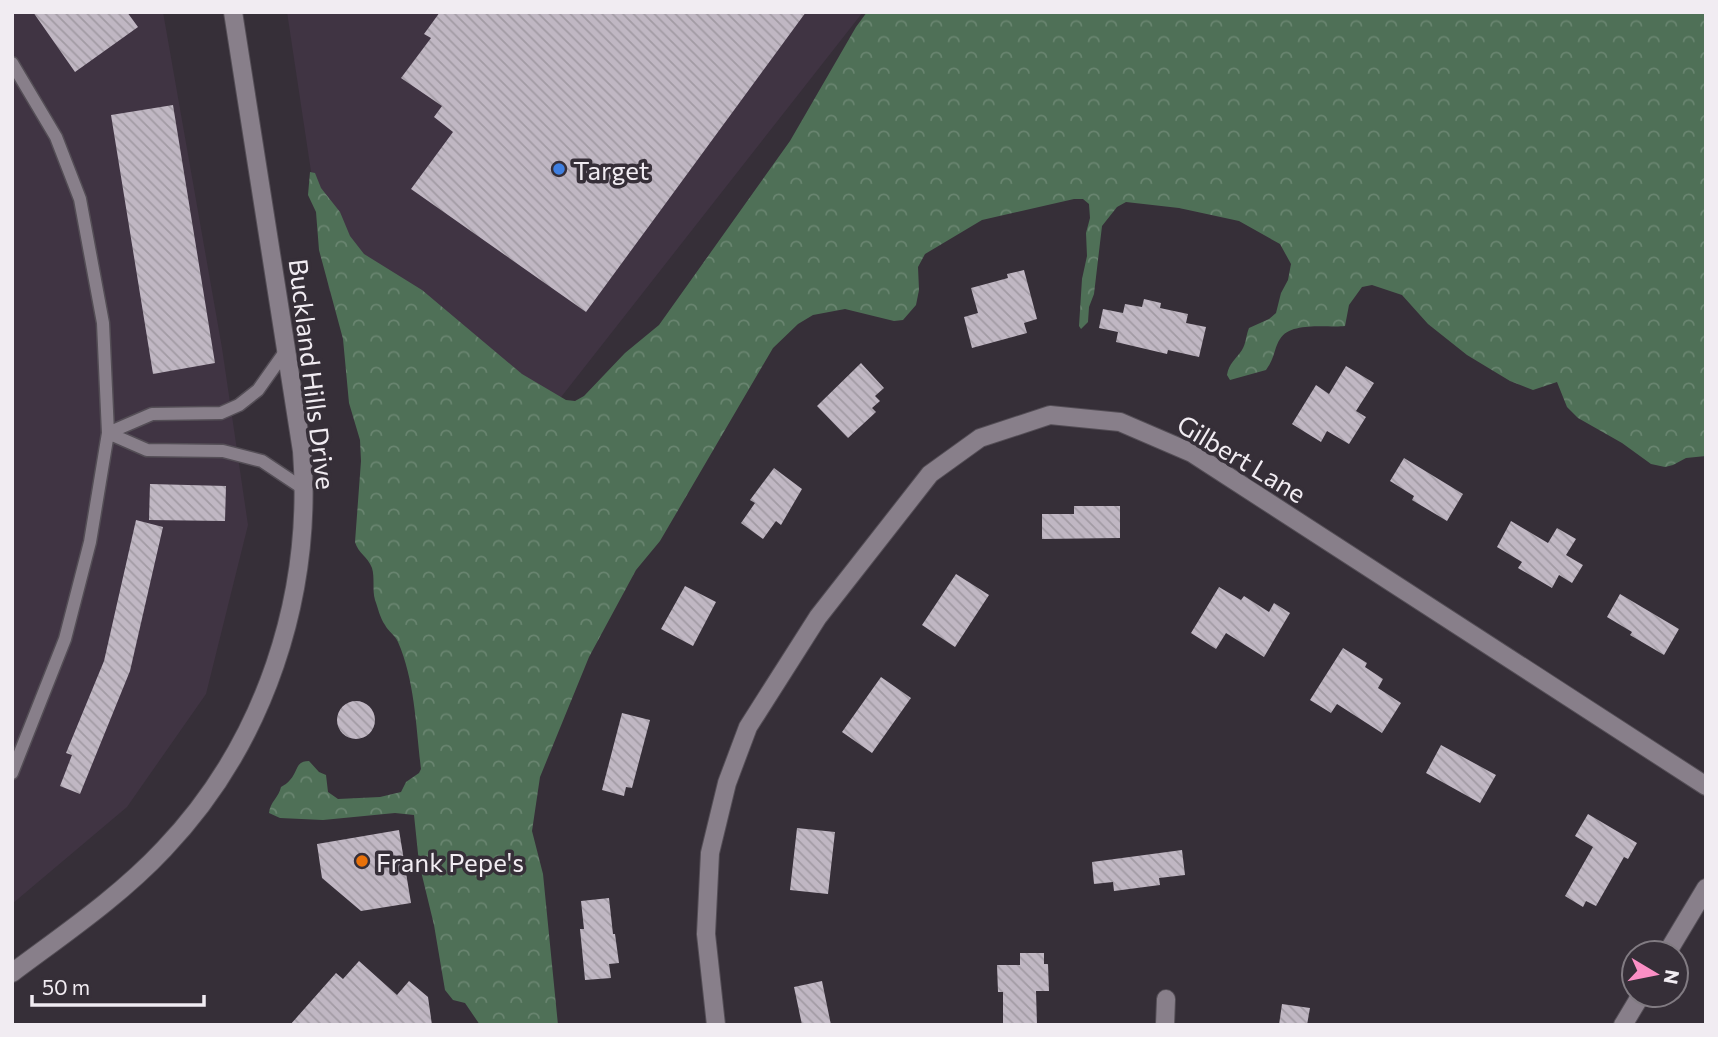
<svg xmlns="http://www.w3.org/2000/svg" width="1718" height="1037" font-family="Commissioner,sans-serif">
  <defs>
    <pattern id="forest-crowns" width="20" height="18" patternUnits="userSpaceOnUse" patternTransform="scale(1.75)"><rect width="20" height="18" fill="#4f7057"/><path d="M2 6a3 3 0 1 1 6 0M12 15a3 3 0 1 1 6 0" fill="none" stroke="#698570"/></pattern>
    <pattern id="building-back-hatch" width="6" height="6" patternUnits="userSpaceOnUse" patternTransform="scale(1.75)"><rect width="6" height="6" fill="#c0b7c3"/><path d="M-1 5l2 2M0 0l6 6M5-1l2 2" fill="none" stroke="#a29ba4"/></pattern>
  </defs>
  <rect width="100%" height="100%" fill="#362f38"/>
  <path fill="#403443" d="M 12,12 L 163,12 L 222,348 L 248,525 L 206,694 L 127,807 L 12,904 Z
    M 287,12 L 863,12 L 558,401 L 329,291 Z"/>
  <path fill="url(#forest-crowns)" d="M 867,12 L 1706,12 L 1706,456 L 1686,458 L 1673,465 L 1665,467 L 1651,464 L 1622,443 L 1578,418 L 1567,407 L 1557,382 L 1533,390 L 1510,381 L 1467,355 L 1428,324 L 1402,295 L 1372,285 L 1362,287 L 1349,305 L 1345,326 C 1328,328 1291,321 1280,339 C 1274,348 1275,358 1266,370 L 1230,380 L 1227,375 C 1229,363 1236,359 1242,350 C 1246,344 1246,335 1249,328 L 1269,319 L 1276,313 L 1281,293 L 1288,280 L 1291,264 L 1280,244 L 1239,221 L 1179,208 L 1126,202 L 1117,207 L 1102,226 L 1094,294 L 1089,307 L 1088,322 L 1081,329 L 1079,326 L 1082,279 L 1087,256 L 1086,233 L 1090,218 L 1089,204 L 1083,199 L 1074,199 L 982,220 L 925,254 L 918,267 L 919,290 L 916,305 L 903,320 L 894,321 L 845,309 L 813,315 L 798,324 L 773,348 L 660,541 L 636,570 L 589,657 L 540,777 L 532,831 L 543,874 L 558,1025 L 480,1025 L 465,1003 L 453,1000 L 445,990 L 434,925 L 419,863 L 414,815 L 395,813 L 323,820 L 280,818 L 269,813 C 270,802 279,797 281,787 C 284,785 288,783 290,780 C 298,772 295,761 309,761 L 319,772 L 326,775 L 328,792 L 338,799 L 380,797 L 401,792 L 406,782 L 419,773 L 421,769 C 416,728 415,681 398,642 C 395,635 388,631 385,625 C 380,618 378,608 375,600 C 372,589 375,578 372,568 C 368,557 358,553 355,542 L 361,461 L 360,440 L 349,403 L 343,339 L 319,250 L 316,212 L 308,195 L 310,172 L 315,173 L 321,188 L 340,212 L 350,236 L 364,254 L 422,290 L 522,374 L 566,400 L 575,401 L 584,396 L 625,353 L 659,325 L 790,141 L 856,27 Z"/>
  <path fill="url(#building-back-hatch)" d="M 33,12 L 127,12 L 138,27 L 75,72 Z
    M 440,12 L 806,12 L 586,312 L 411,189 L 453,132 L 434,117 L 442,106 L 401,78 L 431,38 L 424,34 Z
    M 173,105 L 215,363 L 153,374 L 111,115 Z
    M 1024,270 L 1037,319 L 1024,323 L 1027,333 L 972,348 L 964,317 L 978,313 L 971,288 L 1008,278 L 1007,274 Z
    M 1144,299 L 1161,303 L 1160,308 L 1188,314 L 1186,323 L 1206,327 L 1199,357 L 1168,350 L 1167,354 L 1116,342 L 1118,332 L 1099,328 L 1103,309 L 1123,313 L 1125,304 L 1142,307 Z
    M 861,363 L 884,388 L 875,396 L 880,401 L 872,408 L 876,412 L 848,438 L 817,406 Z
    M 1346,366 L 1374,383 L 1356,411 L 1366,417 L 1349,444 L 1327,431 L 1321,442 L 1292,424 L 1316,385 L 1329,394 Z
    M 1404,458 L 1463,494 L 1447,521 L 1412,500 L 1414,496 L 1390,481 Z
    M 774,468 L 802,489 L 781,525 L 776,521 L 763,539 L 741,523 L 755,503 L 750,500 Z
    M 150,484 L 226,486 L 225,521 L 149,520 Z
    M 1074,506 L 1120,506 L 1120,538 L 1042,539 L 1042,514 L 1074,514 Z
    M 136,520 L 163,527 L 130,671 L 80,794 L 60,786 L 72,755 L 66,753 L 104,661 Z
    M 1511,521 L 1548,543 L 1557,528 L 1576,539 L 1566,555 L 1583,565 L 1572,583 L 1559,575 L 1552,588 L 1518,568 L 1522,562 L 1497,547 Z
    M 956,574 L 989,595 L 955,647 L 922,625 Z
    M 685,586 L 716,602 L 693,646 L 661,629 Z
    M 1219,587 L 1241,600 L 1244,596 L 1269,612 L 1274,603 L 1290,613 L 1264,657 L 1226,633 L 1216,649 L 1191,633 Z
    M 1620,594 L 1679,629 L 1664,655 L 1630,635 L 1632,632 L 1607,617 Z
    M 1343,648 L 1367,663 L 1365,667 L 1383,679 L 1378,688 L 1401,703 L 1382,733 L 1337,704 L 1331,713 L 1310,700 Z
    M 881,677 L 911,698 L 872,753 L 842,732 Z
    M337 720a19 19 0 1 1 38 0a19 19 0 1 1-38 0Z
    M 622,713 L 650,720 L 632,788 L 626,787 L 624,796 L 602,790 Z
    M 1441,745 L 1496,775 L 1480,803 L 1426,773 Z
    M 1588,814 L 1637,843 L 1628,859 L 1624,857 L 1596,906 L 1586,901 L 1583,907 L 1565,896 L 1593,847 L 1575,836 Z
    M 797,828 L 835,832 L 828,894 L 790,890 Z
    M 399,830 L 411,903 L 361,911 L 322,878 L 317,844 Z
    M 1182,850 L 1185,875 L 1159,878 L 1160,885 L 1114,891 L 1113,882 L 1094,884 L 1092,862 Z
    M 609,898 L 613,934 L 615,934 L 619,963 L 609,964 L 611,978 L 585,980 L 580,929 L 584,929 L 581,901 Z
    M 1020,953 L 1044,953 L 1044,964 L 1048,964 L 1049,991 L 1036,991 L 1037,1025 L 1003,1025 L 1003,992 L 998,992 L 997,965 L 1020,965 Z
    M 359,961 L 397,995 L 409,981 L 428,997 L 432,1025 L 290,1025 L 336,973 L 343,979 Z
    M 822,981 L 831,1025 L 802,1025 L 794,987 Z
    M 1282,1004 L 1310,1008 L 1307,1025 L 1279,1025 Z"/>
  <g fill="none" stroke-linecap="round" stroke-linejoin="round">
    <g stroke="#544e56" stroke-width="15">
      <path id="service" d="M 12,63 L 56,137 L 80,199 L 103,323 L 108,433 L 90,542 L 65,639 L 12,773
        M 108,433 L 152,414 L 221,413 L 239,405 L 258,390 L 287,349
        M 108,433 L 147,450 L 223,451 L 262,461 L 304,489"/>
    </g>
    <g stroke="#544e56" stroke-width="20">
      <path id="minor" d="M 1667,953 L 1706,888
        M 716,1025 L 706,934 L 710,853 L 727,783 L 748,727 L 818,617 L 930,474 L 980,438 L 1050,415 L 1120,422 L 1192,453 L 1706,786
        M 1165,1025 L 1166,999
        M 1623,1025 L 1641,995"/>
    </g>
    <g stroke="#544e56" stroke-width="20">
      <path id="tertiary" d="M 12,973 C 64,934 119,897 164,849 C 265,743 313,596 302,451 L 233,12"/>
    </g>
    <use href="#service" stroke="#887f8a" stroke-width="12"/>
    <use href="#minor" stroke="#887f8a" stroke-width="18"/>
    <use href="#tertiary" stroke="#887f8a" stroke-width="18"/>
  </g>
  <circle fill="#3f7fe0" stroke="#362f38" stroke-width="2.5" cx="559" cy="169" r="7"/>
  <circle fill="#e8710a" stroke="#362f38" stroke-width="2.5" cx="362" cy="861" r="7"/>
  <g text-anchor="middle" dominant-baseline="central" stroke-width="7" stroke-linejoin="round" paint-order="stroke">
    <g font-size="26" fill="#f1ecf2" stroke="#362f38" text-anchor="start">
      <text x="573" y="169">Target</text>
      <text x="376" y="861">Frank Pepe's</text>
    </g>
    <g font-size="26" fill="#f1ecf2" stroke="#362f38">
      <text transform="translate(313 374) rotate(83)">Buckland Hills Drive</text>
      <text transform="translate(1242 458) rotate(31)">Gilbert Lane</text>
    </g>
  </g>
  <rect width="1718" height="1037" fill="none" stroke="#f1ecf2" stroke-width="28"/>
  <g transform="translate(1655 974) rotate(100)"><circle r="33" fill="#362f38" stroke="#817b82" stroke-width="2"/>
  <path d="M0-5L12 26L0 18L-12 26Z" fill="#fb8fc5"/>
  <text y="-10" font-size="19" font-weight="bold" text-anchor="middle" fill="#f1ecf2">N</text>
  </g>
  <path d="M32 995v10h172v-10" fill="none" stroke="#f1ecf2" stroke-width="3.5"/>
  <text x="42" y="995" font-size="21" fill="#f1ecf2" stroke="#362f38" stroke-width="5" paint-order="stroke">50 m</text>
</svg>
